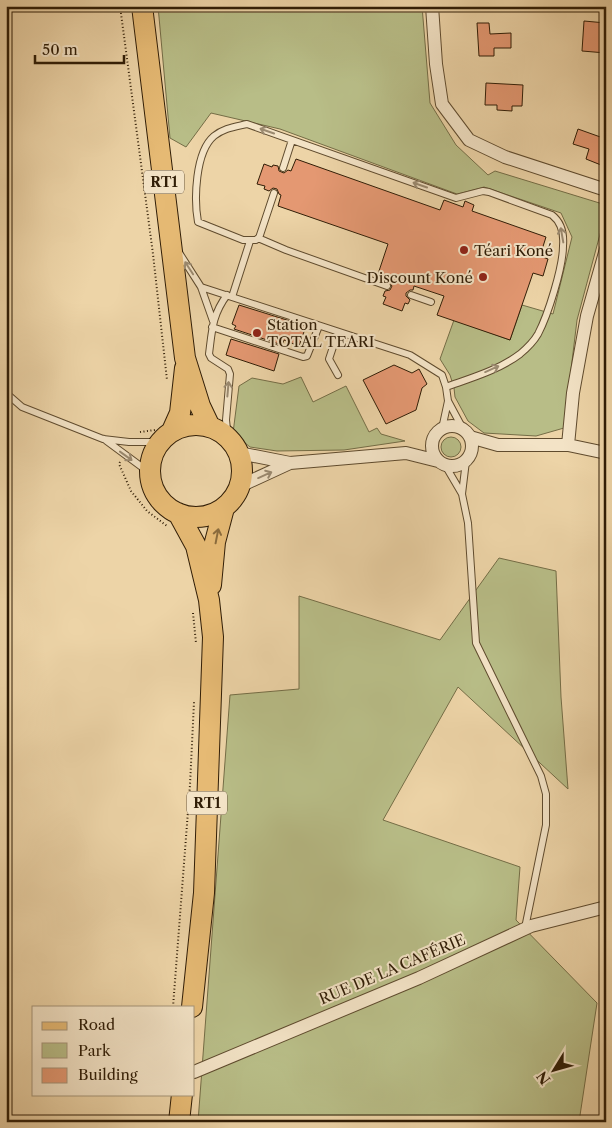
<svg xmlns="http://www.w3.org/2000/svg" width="612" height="1128" font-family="'Libre Caslon Text',serif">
  <rect width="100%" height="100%" fill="#edd4a7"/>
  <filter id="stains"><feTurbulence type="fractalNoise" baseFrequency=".004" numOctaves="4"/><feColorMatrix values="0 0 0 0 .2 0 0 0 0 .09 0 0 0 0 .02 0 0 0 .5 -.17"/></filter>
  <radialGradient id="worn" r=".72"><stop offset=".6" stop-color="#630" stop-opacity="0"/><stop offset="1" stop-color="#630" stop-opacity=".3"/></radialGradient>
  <path fill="#b8bd87" stroke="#746d46" d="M 158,6 L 422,6 L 430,103 L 456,145 L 488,175 L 495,171 L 606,205 L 606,212 L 577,320 L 564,428 L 536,436 L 484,433 L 468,421 L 455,397 L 454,388 L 450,375 L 440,359 L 454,320 L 510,340 L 522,305 L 553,314 L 572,237 L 561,213 L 484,187 L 457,194 L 280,129 L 211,113 L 186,147 L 170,138 Z
    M 301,377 L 313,402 L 346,386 L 369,432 L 377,428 L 381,434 L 405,441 L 344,450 L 277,451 L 250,447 L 233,433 L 239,386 L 252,378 L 283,384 Z
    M441 447a10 10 0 1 1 20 0a10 10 0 1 1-20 0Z
    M 499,558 L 556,571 L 561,697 L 568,789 L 458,687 L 383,820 L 520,867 L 516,920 L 597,1003 L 579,1122 L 198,1122 L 230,695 L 299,689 L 299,596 L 440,640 Z"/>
  <path fill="#e49872" stroke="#301d06" d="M 584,21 L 606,23 L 606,53 L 582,51 Z
    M 477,23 L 489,23 L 490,34 L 511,33 L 511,48 L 494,48 L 494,56 L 479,56 Z
    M 486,83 L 523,85 L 522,106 L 512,106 L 512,111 L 497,110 L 497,105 L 485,105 Z
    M 578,129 L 606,139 L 606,152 L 601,165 L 586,159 L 589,149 L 573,144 Z
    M 296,159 L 440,210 L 444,200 L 463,207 L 465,201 L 474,205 L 472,211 L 546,237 L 540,256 L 548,259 L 543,276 L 533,273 L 510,340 L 437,315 L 444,296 L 414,286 L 413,290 L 410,290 L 406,293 L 406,296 L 410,300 L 408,304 L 405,303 L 402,311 L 383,304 L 386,297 L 383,296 L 385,291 L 390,290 L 392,286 L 388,281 L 389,278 L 378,274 L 388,244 L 278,206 L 281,195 L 279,194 L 277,189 L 273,188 L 269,191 L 264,189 L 265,186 L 257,184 L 264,164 L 272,167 L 273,165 L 278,166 L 279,171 L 284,173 L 288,170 L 291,171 Z
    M 239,305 L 306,326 L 299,346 L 284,340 L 282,345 L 234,329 L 236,326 L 232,324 Z
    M 231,339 L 279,354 L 274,371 L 226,355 Z
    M 394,365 L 412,373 L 419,369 L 427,384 L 422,388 L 416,410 L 386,424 L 363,380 Z"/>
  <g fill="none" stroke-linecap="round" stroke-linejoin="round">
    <g stroke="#5f4b2e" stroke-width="8">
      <path id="lane" d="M 283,168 L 292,140
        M 259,238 L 274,193
        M 178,251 L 201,287 L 213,321
        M 387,286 L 286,250 L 258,238 L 256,240 L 243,240 L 198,222 C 194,200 195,152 214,136 C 224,128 234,127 247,124 L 456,198 L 483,191 L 489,192 L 552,215 C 561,222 564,234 563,246 C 563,267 548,315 538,334 C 534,341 526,349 520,354 C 499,370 471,378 446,387
        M 201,287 L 410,355 L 442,375 L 446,387 L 448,401 L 463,429
        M 227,295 C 212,315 212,331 209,354 L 211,358 L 228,369 L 230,374 L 226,420 L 228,438
        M 411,295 L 431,302
        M 232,297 L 250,241
        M 212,327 L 303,357 L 307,356 L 319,326
        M 338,332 L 329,359 L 338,375
        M 6,393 L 22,407 L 103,439 L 129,442 L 160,442
        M 442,429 L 448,401
        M 104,439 L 150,473
        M 445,465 L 462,494 L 468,523 L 476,643 L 541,776 L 546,794 L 546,825 L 525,928
        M 462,494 L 466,461"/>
    </g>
    <g stroke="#5f4b2e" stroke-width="14">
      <path id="street" d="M 432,6 L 436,64 L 442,104 L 469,140 L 505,157 L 606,190
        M432 446a20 20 0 1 1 40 0a20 20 0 1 1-40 0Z
        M 470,437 L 498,445 L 568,445 L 606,453
        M 568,445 L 573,393 L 587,316 L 606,249
        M 239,453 L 290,463 L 406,453 L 438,461
        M 240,486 L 290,463
        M 194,1072 L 419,978 L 531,926 L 606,907"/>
    </g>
    <g stroke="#301d06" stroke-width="22">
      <path id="primary" d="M 142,6 L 185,358 L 200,406 L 210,427
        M150 471a46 46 0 1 1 92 0a46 46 0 1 1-92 0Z
        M 172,431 L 180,413 L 185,368
        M 178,513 L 196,546 L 209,600 L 213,637 L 204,893 L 192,1007
        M 211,585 L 215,542 L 224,508
        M 179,1122 L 182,1094"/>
    </g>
    <path stroke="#301d06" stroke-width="2" stroke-dasharray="1 2.5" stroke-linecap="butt" d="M 120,6 L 153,254 L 167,380
      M 140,432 L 155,430
      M 120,462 L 119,464 L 131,491 L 147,511 L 167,526
      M 193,613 L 196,643
      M 173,1007 L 190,785 L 194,702"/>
    <use href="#lane" stroke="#f3e3c6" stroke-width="6"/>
    <use href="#street" stroke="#f3e3c6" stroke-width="12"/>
    <use href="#primary" stroke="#e6ba74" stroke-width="20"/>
  </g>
  <defs><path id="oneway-shaft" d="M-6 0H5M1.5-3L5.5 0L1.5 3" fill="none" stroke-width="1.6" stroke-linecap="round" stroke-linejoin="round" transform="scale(1.25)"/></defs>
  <g stroke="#9b8a70">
    <use href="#oneway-shaft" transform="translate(267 131) rotate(-161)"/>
    <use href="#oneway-shaft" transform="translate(420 185) rotate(-161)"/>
    <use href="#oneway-shaft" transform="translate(562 235) rotate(-100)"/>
    <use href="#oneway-shaft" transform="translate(189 268) rotate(-123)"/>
    <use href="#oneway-shaft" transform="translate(492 369) rotate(-24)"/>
    <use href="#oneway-shaft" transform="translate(228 389) rotate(-85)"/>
    <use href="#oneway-shaft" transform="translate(126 456) rotate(36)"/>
    <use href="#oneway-shaft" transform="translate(265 475) rotate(-24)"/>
  </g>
  <use stroke="#8b6c3d" href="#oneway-shaft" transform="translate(217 536) rotate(-79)"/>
  <g fill="#8f2418" stroke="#f3e3c6" stroke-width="2">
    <circle cx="464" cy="250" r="5"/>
    <circle cx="483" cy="277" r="5"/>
    <circle cx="257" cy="333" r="5"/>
  </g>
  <g text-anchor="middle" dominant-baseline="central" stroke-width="4" stroke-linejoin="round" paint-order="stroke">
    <g fill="#f3e3c6" stroke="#6a5840" stroke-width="1">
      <rect x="144" y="170.5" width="40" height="23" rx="4"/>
      <rect x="187" y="791.5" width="40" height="23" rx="4"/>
    </g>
    <g font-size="14" font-weight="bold" fill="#301d06">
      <text x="164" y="182">RT1</text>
      <text x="207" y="803">RT1</text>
    </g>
    <g font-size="15" fill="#301d06" stroke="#f3e3c6" text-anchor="start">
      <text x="474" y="250">Téari Koné</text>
      <text x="473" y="277" text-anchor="end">Discount Koné</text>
      <text x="267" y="324">Station<tspan x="267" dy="17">TOTAL TEARI</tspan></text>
    </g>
    <g font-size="15" fill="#301d06" stroke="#f3e3c6">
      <text transform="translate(392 969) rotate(-23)">RUE DE LA CAFÉRIE</text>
    </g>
  </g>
  <rect width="612" height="1128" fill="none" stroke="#edd4a7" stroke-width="25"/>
  <rect x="8" y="8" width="597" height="1113" fill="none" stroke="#301d06" stroke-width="2.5"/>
  <rect x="12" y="12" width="587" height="1103" fill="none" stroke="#301d06"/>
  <rect x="32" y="1006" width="162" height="90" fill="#f3e3c6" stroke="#a59479"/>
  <rect x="42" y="1022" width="25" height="8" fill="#e6ba74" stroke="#a59479"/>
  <text x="78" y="1030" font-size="15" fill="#301d06">Road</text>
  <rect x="42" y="1043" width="25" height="15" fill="#b8bd87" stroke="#a59479"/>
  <text x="78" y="1056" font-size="15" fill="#301d06">Park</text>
  <rect x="42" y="1068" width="25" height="15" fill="#e49872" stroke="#a59479"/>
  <text x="78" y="1080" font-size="15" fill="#301d06">Building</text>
  <g transform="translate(554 1070) rotate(233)" stroke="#f3e3c6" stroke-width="4" paint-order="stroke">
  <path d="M0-4L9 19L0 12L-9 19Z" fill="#301d06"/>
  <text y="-8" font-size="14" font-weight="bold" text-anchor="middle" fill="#301d06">N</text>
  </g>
  <path d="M35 55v8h89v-8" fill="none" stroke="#301d06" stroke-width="2.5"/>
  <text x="42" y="55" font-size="15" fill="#301d06" stroke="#f3e3c6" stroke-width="4" paint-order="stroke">50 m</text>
  <rect width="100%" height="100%" filter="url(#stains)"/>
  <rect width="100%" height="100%" fill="url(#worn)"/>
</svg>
